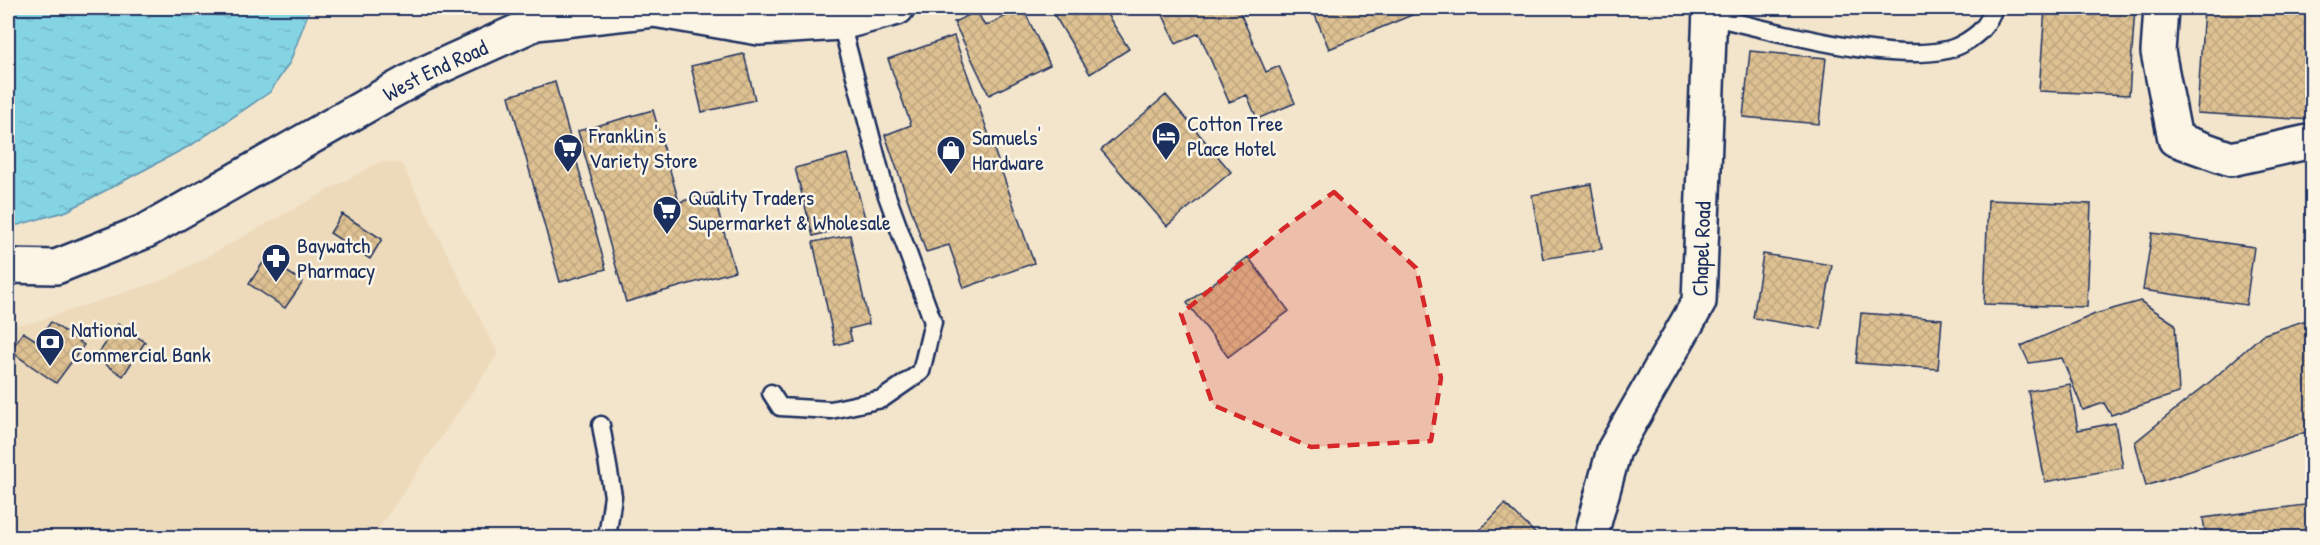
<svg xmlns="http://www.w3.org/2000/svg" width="2320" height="545" font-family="'Patrick Hand',sans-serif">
  <defs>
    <pattern id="water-ripples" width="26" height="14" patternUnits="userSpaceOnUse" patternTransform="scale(1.5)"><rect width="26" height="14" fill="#85d4e3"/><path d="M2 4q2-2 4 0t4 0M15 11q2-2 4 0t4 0" fill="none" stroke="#72b6c5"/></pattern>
    <pattern id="building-cross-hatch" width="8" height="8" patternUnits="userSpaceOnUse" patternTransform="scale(1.5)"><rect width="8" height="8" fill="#dec192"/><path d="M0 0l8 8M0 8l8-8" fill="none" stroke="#bea680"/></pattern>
  </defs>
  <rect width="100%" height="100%" fill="#f3e5cc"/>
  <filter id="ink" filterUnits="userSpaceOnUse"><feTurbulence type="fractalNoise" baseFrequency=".0167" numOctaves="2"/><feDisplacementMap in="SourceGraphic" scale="12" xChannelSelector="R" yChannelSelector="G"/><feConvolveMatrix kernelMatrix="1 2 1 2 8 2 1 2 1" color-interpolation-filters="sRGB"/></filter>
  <g filter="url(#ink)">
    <path fill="#eddabb" d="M 381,161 L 402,164 L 498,354 L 373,537 L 8,537 L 8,325 L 31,323 L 166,279 Z"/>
    <path fill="url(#water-ripples)" stroke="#5b92ae" stroke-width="1.5" d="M 8,8 L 310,8 L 290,62 L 270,92 L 193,144 L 67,211 L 18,225 L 8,223 Z"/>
    <path fill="url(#building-cross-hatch)" stroke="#1b2f5e" stroke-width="1.5" d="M 1023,8 L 1050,65 L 989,95 L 954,22 L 977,11 L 985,26 Z
      M 1050,8 L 1103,8 L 1129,49 L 1090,74 Z
      M 1160,8 L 1238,8 L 1266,72 L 1279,66 L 1295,103 L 1257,119 L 1247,95 L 1229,102 L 1199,33 L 1176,44 Z
      M 1312,8 L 1429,8 L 1329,49 Z
      M 2045,8 L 2135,8 L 2129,95 L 2039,91 Z
      M 2204,8 L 2312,8 L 2312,120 L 2197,113 Z
      M 954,36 L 1034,263 L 964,288 L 949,245 L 926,252 L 885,135 L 911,125 L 888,59 Z
      M 1750,51 L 1826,58 L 1819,124 L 1743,117 Z
      M 744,54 L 755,100 L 702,112 L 691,66 Z
      M 555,82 L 606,269 L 560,282 L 509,96 Z
      M 1166,95 L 1231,172 L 1167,226 L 1101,150 Z
      M 653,110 L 679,202 L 713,193 L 735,271 L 626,302 L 578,131 Z
      M 848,154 L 866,222 L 813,236 L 795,168 Z
      M 1591,184 L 1602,249 L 1543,259 L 1532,195 Z
      M 1988,200 L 2091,204 L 2087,307 L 1984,304 Z
      M 342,214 L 382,239 L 370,259 L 330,233 Z
      M 2152,233 L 2254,247 L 2246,305 L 2143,290 Z
      M 850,235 L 869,324 L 849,329 L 852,341 L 835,345 L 813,242 Z
      M 1763,254 L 1832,265 L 1821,329 L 1753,318 Z
      M 1248,257 L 1289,311 L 1228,357 L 1187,303 Z
      M 266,258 L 303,282 L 285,308 L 249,284 Z
      M 2140,301 L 2175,324 L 2179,393 L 2111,415 L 2104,403 L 2083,410 L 2062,358 L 2029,363 L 2021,346 L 2095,314 Z
      M 1861,313 L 1942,319 L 1938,369 L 1856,363 Z
      M 2312,318 L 2312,430 L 2146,486 L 2135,442 L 2212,380 L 2262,335 Z
      M 51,322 L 84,345 L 56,383 L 10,351 L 23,332 L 37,341 Z
      M 118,324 L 145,342 L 123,376 L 96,358 Z
      M 2070,384 L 2078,430 L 2115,423 L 2123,468 L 2045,482 L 2028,391 Z
      M 1505,504 L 1540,538 L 1472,538 Z
      M 2312,504 L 2312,538 L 2206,538 L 2203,518 Z"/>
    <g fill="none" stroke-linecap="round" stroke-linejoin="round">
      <g stroke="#1b2f5e" stroke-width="21">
        <path id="lane" d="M 1709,16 C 1764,28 1914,72 1962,44 C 1980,34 1987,26 1994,8
          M 771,393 L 780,407 L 831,410 L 882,399 L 921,372 L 933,322 L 886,193 L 841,23
          M 601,425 L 613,496 L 607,538"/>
      </g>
      <g stroke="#1b2f5e" stroke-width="38">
        <g id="street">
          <path d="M 2161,8 L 2158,52 L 2175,139 L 2231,159 L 2312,141"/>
          <path id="s1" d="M 1590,538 L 1614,450 L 1699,302 L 1710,8"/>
        </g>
      </g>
      <g stroke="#1b2f5e" stroke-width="38">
        <g id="secondary">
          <path id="s2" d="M 8,266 L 56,267 L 146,231 L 385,95 L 421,75 L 536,23 L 654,10 L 759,28 L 841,23 L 897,8"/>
        </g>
      </g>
      <use href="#lane" stroke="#fcf5e5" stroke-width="16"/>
      <use href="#street" stroke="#fcf5e5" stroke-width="33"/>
      <use href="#secondary" stroke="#fcf5e5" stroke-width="33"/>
    </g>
  </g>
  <path fill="#d62828" fill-opacity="0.2" stroke="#d62828" stroke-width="4.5" stroke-dasharray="12 8" stroke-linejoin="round" d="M 1334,192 L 1416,268 L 1441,378 L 1431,441 L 1311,447 L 1213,405 L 1181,314 L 1284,228 Z"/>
  <defs>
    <g id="hotel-pin" transform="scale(1.5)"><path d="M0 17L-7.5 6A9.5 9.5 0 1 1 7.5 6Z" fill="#1b2f5e" stroke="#fcf5e5"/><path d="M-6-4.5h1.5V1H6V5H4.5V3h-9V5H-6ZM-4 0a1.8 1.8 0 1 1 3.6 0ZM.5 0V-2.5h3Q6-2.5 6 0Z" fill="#fff"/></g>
    <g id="supermarket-pin" transform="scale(1.5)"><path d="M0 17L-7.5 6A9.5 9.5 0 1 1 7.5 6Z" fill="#1b2f5e" stroke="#fcf5e5"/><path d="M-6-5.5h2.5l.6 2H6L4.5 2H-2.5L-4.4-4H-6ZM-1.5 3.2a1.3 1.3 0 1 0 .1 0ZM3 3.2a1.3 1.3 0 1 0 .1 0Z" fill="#fff"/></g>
    <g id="shop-pin" transform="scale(1.5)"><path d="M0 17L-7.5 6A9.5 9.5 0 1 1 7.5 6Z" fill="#1b2f5e" stroke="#fcf5e5"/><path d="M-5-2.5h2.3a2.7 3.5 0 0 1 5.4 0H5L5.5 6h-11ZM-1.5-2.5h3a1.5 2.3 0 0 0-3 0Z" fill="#fff"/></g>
    <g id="pharmacy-pin" transform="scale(1.5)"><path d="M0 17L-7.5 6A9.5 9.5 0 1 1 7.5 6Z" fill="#1b2f5e" stroke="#fcf5e5"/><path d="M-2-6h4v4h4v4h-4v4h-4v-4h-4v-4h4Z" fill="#fff"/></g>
    <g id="bank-pin" transform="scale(1.5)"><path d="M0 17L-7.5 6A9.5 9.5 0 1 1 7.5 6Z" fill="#1b2f5e" stroke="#fcf5e5"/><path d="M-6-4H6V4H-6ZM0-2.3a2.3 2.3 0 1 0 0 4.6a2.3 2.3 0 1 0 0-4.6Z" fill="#fff"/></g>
  </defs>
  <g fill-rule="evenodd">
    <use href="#hotel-pin" x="1166" y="136"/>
    <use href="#supermarket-pin" x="568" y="148"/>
    <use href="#shop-pin" x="951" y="150"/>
    <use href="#supermarket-pin" x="667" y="210"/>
    <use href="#pharmacy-pin" x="276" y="258"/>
    <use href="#bank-pin" x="50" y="342"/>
  </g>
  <g text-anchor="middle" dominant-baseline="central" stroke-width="5" stroke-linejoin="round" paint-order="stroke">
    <g font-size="22" fill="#1b2f5e" stroke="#fcf5e5">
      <text stroke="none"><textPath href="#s2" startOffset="476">West End Road</textPath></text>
      <text stroke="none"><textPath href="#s1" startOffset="315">Chapel Road</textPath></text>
    </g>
    <g font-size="22" fill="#1b2f5e" stroke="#fcf5e5" text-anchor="start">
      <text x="1187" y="123">Cotton Tree<tspan x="1187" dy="25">Place Hotel</tspan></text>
      <text x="589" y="135">Franklin's<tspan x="589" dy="25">Variety Store</tspan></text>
      <text x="972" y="137">Samuels'<tspan x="972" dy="25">Hardware</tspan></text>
      <text x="688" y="197">Quality Traders<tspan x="688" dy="25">Supermarket &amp; Wholesale</tspan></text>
      <text x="297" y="245">Baywatch<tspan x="297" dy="25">Pharmacy</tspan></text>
      <text x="71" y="329">National<tspan x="71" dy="25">Commercial Bank</tspan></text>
    </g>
  </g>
  <rect width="2320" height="545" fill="none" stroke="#fcf5e5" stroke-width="30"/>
  <rect x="15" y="15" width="2290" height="515" fill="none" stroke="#1b2f5e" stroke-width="2" filter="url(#ink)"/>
</svg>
